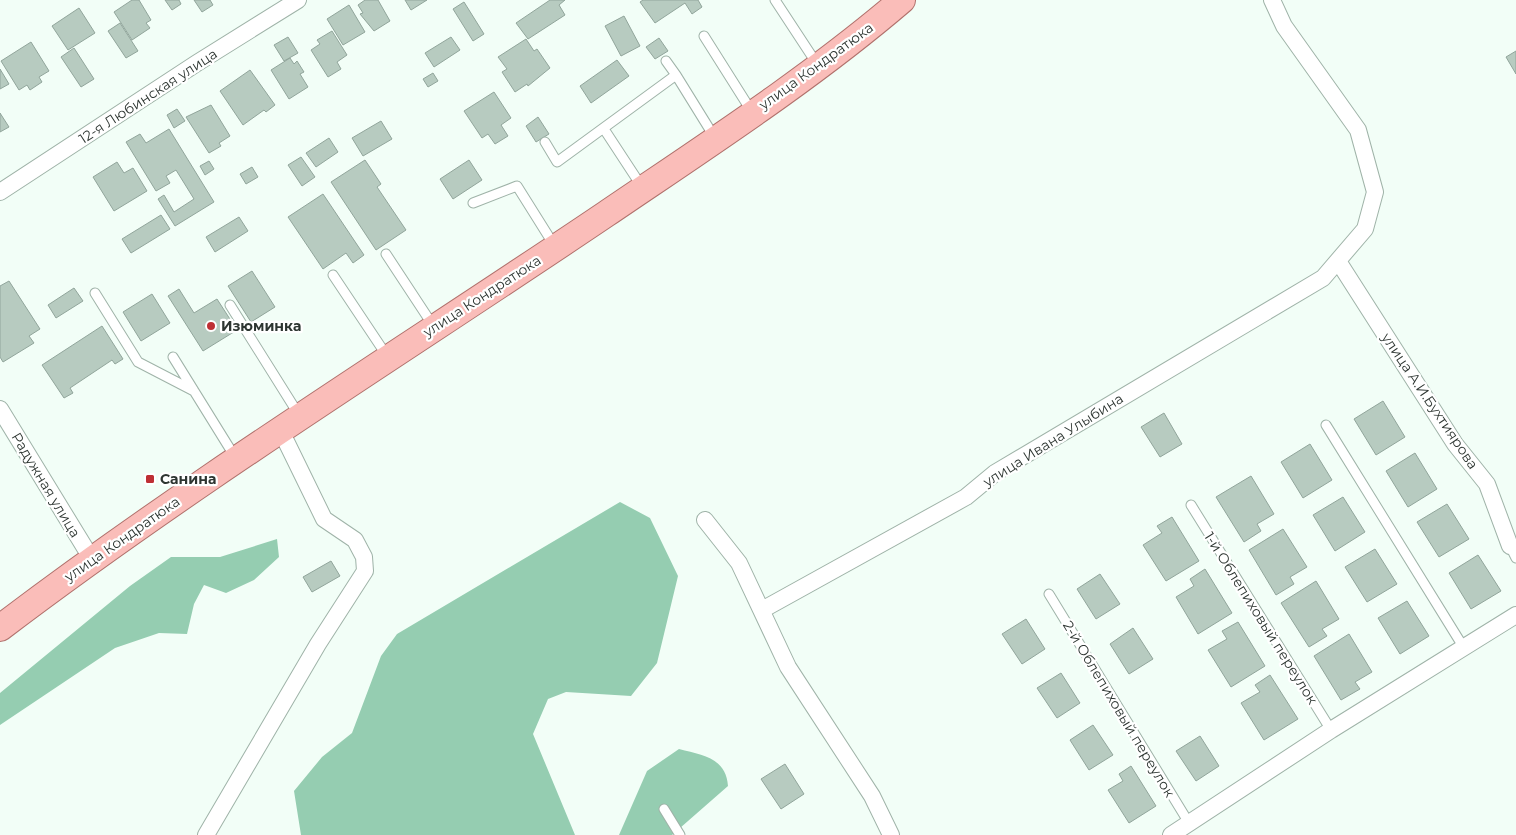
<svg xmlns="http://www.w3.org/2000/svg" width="1516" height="835" font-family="Montserrat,sans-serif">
  <rect width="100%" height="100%" fill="#f2fef7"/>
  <path fill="#95cdb1" d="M 620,502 L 650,518 L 678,576 L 657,663 L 631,696 L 566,692 L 548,699 L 533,734 L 575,835 L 301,835 L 294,791 L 322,757 L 352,733 L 381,656 L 397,634 Z
    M 277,539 L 279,557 L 254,580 L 226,593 L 204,585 L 194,604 L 187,634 L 159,633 L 115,648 L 0,725 L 0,693 L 130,586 L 171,557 L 220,557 Z
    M 679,749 C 703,755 726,758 728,786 L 672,835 L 619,835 L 647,771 Z"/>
  <path fill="#b7cbc0" stroke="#91a59b" d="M 132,0 L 139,0 L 151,20 L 146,23 L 150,28 L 132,40 L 114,12 Z
    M 165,0 L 179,0 L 181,4 L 172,10 Z
    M 194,0 L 210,0 L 213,5 L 202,12 Z
    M 365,0 L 378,0 L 390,21 L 374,31 L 360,14 L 363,13 L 358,5 Z
    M 405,0 L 427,0 L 411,10 Z
    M 550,0 L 565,0 L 559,5 L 565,15 L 528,39 L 516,23 Z
    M 643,0 L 698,0 L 702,7 L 692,14 L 685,3 L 655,23 L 640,2 Z
    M 464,2 L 484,34 L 473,41 L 453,9 Z
    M 349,5 L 365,32 L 343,45 L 327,19 Z
    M 79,8 L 95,33 L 68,50 L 52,26 Z
    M 624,16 L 640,46 L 621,56 L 605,26 Z
    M 120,23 L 138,51 L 126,58 L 108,31 Z
    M 332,31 L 347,55 L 337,62 L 341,69 L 328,77 L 311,50 L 320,44 L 317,40 Z
    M 288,37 L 298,53 L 284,61 L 274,45 Z
    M 451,37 L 460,50 L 434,67 L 425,53 Z
    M 659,38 L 668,51 L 655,59 L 646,47 Z
    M 526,39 L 534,51 L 537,49 L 550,68 L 528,86 L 527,84 L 515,92 L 502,72 L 507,69 L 498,57 Z
    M 31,42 L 49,71 L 39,77 L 42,82 L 30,90 L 27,85 L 19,90 L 1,61 Z
    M 74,48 L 94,79 L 81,87 L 61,57 Z
    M 1516,51 L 1516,74 L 1506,57 Z
    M 290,58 L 294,64 L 297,61 L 304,72 L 300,74 L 308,87 L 289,99 L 271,70 Z
    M 617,60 L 629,76 L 591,103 L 580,86 Z
    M 0,69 L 9,84 L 0,89 Z
    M 250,70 L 275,105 L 266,112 L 264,110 L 243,125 L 220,91 Z
    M 433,73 L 438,81 L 428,87 L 423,79 Z
    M 494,92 L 511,118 L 501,125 L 508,136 L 495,144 L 488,134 L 482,138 L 464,111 Z
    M 211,105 L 230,136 L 219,143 L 221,146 L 209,153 L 186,117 Z
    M 177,109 L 185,121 L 174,128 L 167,115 Z
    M 0,113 L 9,127 L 0,132 Z
    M 538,117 L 549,134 L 536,142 L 526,126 Z
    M 381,121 L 392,139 L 363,156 L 352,138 Z
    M 169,129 L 214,202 L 175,226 L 158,199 L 164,195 L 174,212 L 194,199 L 176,170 L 166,176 L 170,183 L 156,191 L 126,142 L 140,134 L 146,143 Z
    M 329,138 L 338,152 L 316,167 L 306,153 Z
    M 301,157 L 315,177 L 302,186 L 288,165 Z
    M 365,160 L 381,184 L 377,187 L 406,230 L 376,250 L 331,182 Z
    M 469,160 L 482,180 L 453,199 L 440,179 Z
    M 209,161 L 214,169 L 205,175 L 200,166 Z
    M 117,162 L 124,173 L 133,168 L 147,191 L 114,211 L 93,177 Z
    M 252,167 L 258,177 L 246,184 L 240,174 Z
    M 323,194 L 364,255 L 353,263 L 346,253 L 323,269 L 288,217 Z
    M 161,215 L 170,229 L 131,253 L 122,239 Z
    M 239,217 L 248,231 L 215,252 L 206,237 Z
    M 252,271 L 275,307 L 251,322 L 228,286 Z
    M 9,281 L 40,329 L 29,336 L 34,343 L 3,362 L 0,357 L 0,286 Z
    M 74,288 L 83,301 L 56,318 L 48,305 Z
    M 179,289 L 194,313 L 217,299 L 237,330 L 203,351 L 168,296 Z
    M 152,294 L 170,323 L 141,341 L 123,312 Z
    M 102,326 L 123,359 L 115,364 L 112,360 L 70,388 L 73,393 L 64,398 L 42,365 Z
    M 1383,401 L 1405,437 L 1376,455 L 1354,419 Z
    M 1164,413 L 1182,444 L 1160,457 L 1141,427 Z
    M 1310,444 L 1332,480 L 1303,498 L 1281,462 Z
    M 1415,453 L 1437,489 L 1408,507 L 1386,471 Z
    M 1251,476 L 1274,514 L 1257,524 L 1261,531 L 1244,542 L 1216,497 Z
    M 1343,497 L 1365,532 L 1335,551 L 1313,515 Z
    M 1447,504 L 1469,539 L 1439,557 L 1417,522 Z
    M 1172,517 L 1199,561 L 1166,581 L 1143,545 L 1162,533 L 1157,526 Z
    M 1283,529 L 1307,567 L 1290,577 L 1294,584 L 1276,595 L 1249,550 Z
    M 1375,549 L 1397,584 L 1367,602 L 1345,567 Z
    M 1478,555 L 1501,591 L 1471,609 L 1449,573 Z
    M 331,561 L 340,576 L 312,592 L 303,577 Z
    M 1205,569 L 1232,613 L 1198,634 L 1176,597 L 1194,586 L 1190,579 Z
    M 1100,574 L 1120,604 L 1096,619 L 1077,589 Z
    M 1316,581 L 1339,619 L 1322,629 L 1327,636 L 1309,647 L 1281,603 Z
    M 1407,601 L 1429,636 L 1400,654 L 1378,618 Z
    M 1026,619 L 1045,649 L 1022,664 L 1002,634 Z
    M 1238,622 L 1265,666 L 1231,687 L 1208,650 L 1227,639 L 1222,631 Z
    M 1133,628 L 1153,659 L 1129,674 L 1110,644 Z
    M 1349,634 L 1372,672 L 1355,682 L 1360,689 L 1341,700 L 1314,656 Z
    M 1061,673 L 1080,703 L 1057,718 L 1037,688 Z
    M 1270,675 L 1298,719 L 1264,740 L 1241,703 L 1260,692 L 1255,685 Z
    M 1093,725 L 1113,755 L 1089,770 L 1070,740 Z
    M 1200,736 L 1219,766 L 1196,781 L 1176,751 Z
    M 785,764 L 804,794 L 781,809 L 761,779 Z
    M 1131,766 L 1156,806 L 1129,823 L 1108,790 L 1123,781 L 1119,774 Z"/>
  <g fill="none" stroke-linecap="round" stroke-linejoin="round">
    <g stroke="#9fb3a8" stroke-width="11">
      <path id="service" d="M 775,0 L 817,64
        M 704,36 L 752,112
        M 676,75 L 715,138
        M 604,129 L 642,187
        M 545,142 L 557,162 L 676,75 L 666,61
        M 473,203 L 517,186 L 554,245
        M 386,254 L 434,327
        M 333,275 L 387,356
        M 95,293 L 138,362 L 194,391
        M 230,305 L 299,415
        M 173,357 L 235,457
        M 1326,425 L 1464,648
        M 1191,505 L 1331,730
        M 1510,546 L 1516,558
        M 1049,594 L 1189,823
        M 664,809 L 680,835"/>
    </g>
    <g stroke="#9fb3a8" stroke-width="18">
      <path id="minor" d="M 0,192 L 197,63 L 298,0
        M 1338,261 L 1455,444 L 1487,484 L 1510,546
        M 0,409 L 93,561
        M 705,520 L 739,563 L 788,667 L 872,796 L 891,835
        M 762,610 L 966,497 L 995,473 L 1323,278 L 1365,229 L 1375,192 L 1358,130 L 1284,26 L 1272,0
        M 206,835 L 318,644 L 365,571 L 364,557 L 355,540 L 324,519 L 280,429
        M 1171,835 L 1331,730 L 1516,615"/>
    </g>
    <g stroke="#b0716c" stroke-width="28">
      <path id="primary" d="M 0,628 C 195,480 403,351 606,214 C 706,146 811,78 902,0"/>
    </g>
    <use href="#service" stroke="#fff" stroke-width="9"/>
    <use href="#minor" stroke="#fff" stroke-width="16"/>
    <use href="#primary" stroke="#fabdb9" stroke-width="26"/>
  </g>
  <g fill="#be2f34" stroke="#fff" stroke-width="2">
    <circle cx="211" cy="326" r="5"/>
    <rect x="145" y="474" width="10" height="10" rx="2.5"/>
  </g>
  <g text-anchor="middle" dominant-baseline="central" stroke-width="4.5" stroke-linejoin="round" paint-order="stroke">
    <g font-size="14" fill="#2d3531" stroke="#fff">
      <text transform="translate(816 66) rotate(-36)">улица Кондратюка</text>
      <text transform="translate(148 96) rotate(-33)">12-я Любинская улица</text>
      <text transform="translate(482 296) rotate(-33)">улица Кондратюка</text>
      <text transform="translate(1430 401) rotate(56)">улица А.И.Бухтиярова</text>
      <text transform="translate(1053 440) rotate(-32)">улица Ивана Улыбина</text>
      <text transform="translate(46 485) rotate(59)">Радужная улица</text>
      <text transform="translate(122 539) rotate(-35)">улица Кондратюка</text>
      <text transform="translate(1261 618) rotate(58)">1-й Облепиховый переулок</text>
      <text transform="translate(1119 709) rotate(59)">2-й Облепиховый переулок</text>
    </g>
    <g font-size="14" font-weight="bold" fill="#2d3531" stroke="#fff" text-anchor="start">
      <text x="221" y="326">Изюминка</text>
      <text x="160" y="479">Санина</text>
    </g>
  </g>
</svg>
